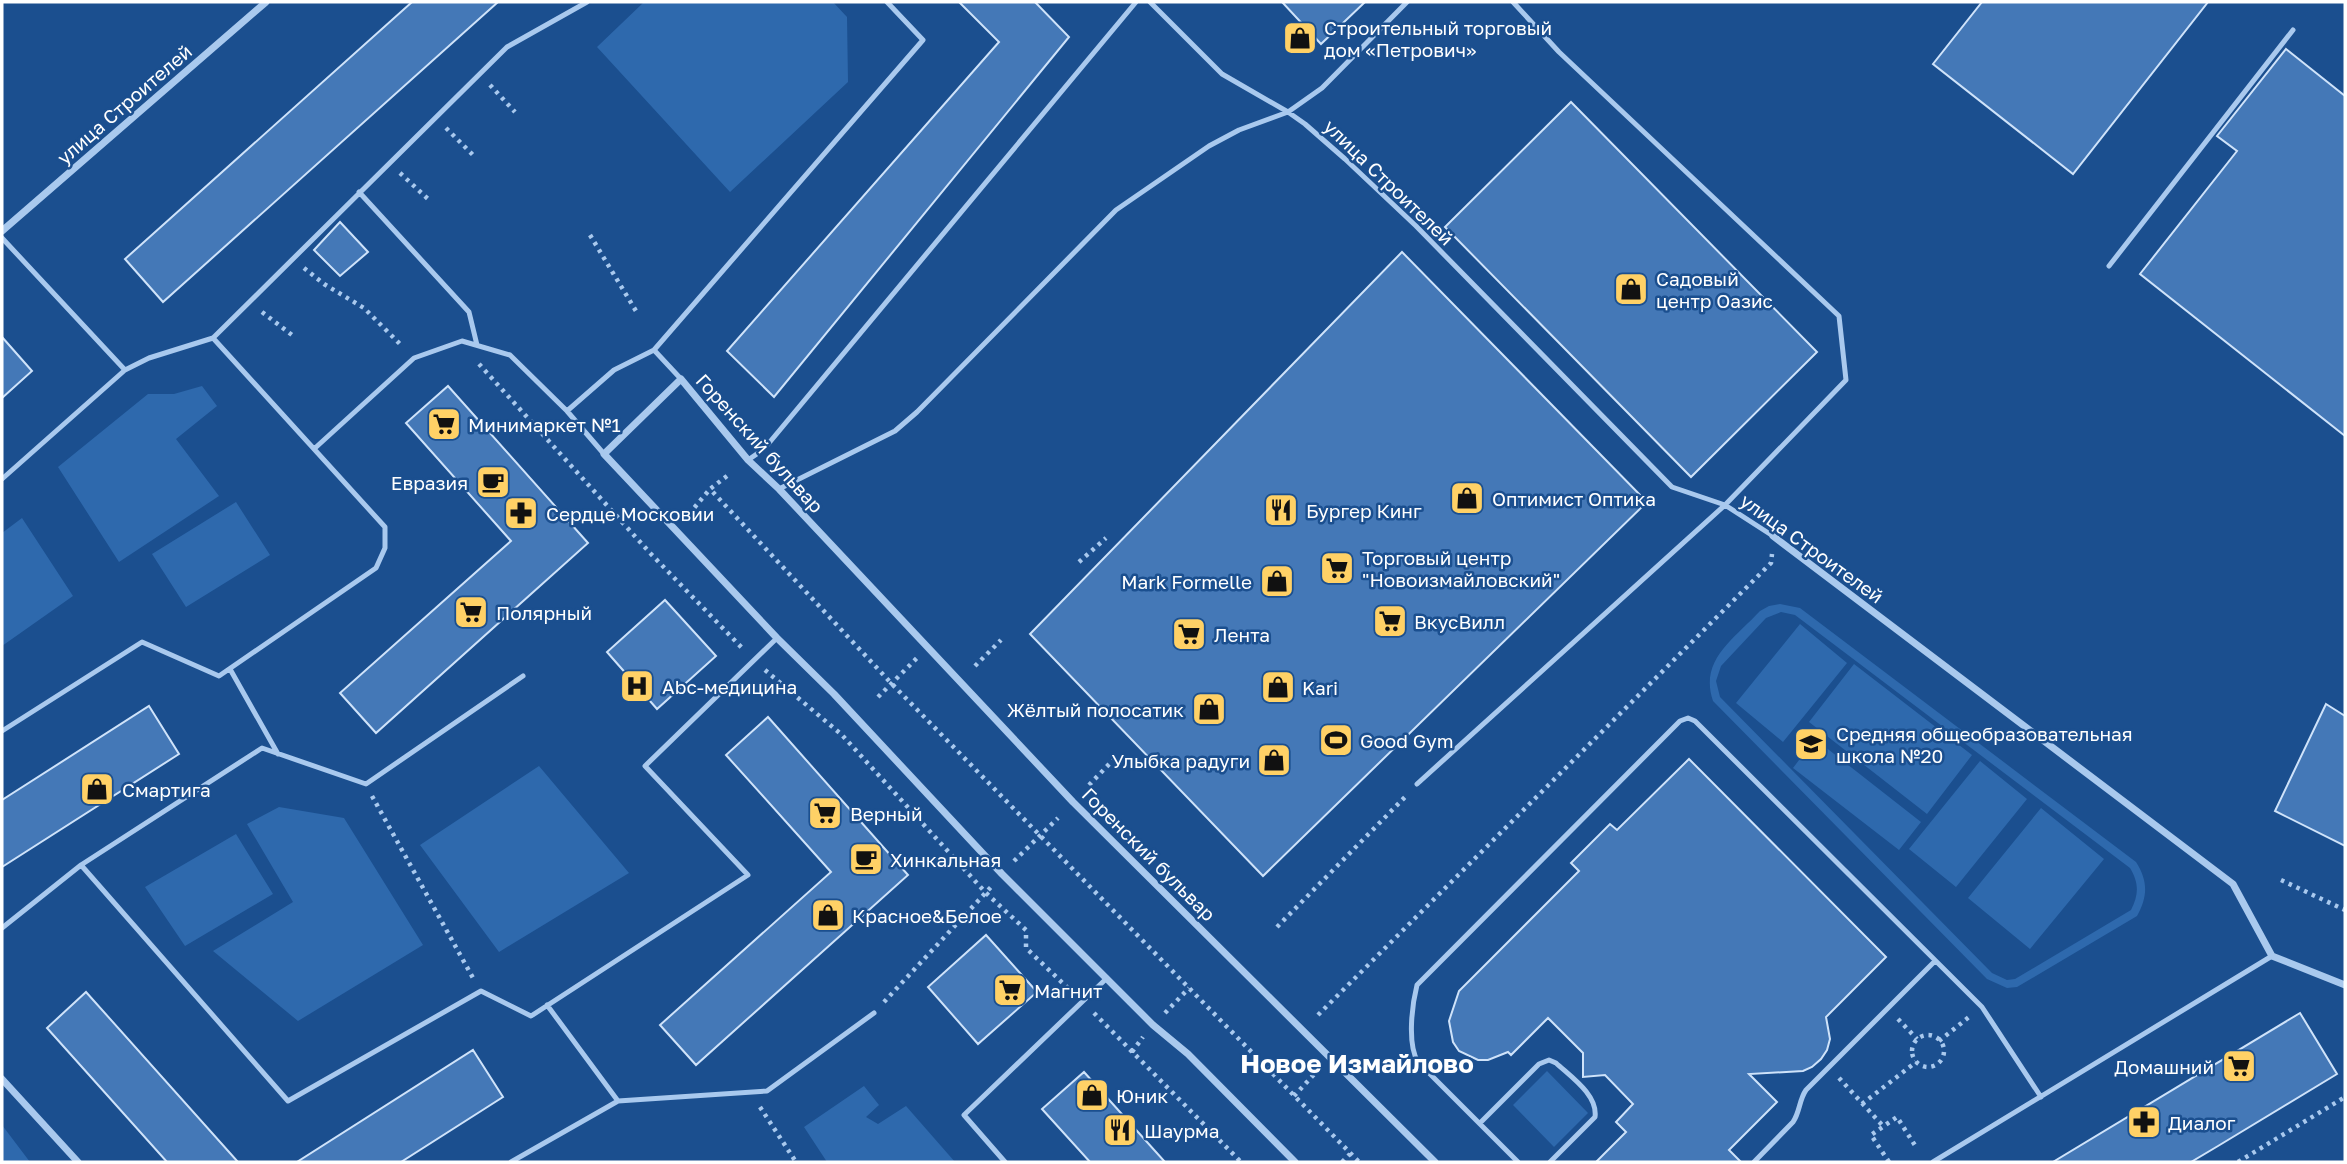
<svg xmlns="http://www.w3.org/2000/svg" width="2347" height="1164" font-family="'Golos Text',sans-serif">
  <rect width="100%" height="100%" fill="#1b4f8f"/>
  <path fill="#2e69ad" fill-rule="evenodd" d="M 644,2 L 833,2 L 847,17 L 848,82 L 730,192 L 597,47 Z
    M 202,386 L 217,406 L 176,439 L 219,496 L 119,562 L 58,467 L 148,394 L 174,394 Z
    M 236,502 L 270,555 L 186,607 L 152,554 Z
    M 22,518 L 73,596 L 2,646 L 2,533 Z
    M 1780,604 L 1800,608 L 2136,862 C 2148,881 2148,896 2137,916 L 2017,987 L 2007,988 L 1987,979 L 1713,701 C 1699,660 1734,639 1760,611 L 1769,606 ZM 1781,612 L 1795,615 L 2130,868 C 2139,883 2139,894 2131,910 L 2015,979 L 2007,980 L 1992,973 L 1720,697 L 1716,681 L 1721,666 L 1766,618 Z
    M 1800,624 L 1847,663 L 1783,742 L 1736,703 Z
    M 1854,664 L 1972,755 L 1927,814 L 1809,722 Z
    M 1815,739 L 1921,822 L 1899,850 L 1793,768 Z
    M 1980,761 L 2027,799 L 1956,887 L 1909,849 Z
    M 539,766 L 629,873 L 499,952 L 420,845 Z
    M 279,807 L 344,818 L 423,945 L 298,1021 L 213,951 L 293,902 L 247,824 Z
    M 2041,808 L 2104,859 L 2030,949 L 1968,898 Z
    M 236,834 L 273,894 L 185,946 L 145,887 Z
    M 1547,1071 L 1588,1113 L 1554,1147 L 1513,1105 Z
    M 864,1086 L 879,1105 L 866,1117 L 878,1124 L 906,1106 L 955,1162 L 827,1162 L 804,1127 Z
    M 2,1125 L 30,1162 L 2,1162 Z"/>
  <path fill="#4478b7" stroke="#cfe3fa" stroke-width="2" d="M 412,2 L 498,2 L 163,302 L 125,259 Z
    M 959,2 L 1035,2 L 1069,37 L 774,397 L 727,351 L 999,42 Z
    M 1282,2 L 1365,2 L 1321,44 Z
    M 1982,2 L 2208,2 L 2073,174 L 1933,64 Z
    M 2286,49 L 2345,96 L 2345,436 L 2140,274 L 2237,151 L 2217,136 Z
    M 1571,102 L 1817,352 L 1691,477 L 1445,227 Z
    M 340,222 L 368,252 L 340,276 L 314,250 Z
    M 1402,252 L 1647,502 L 1263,876 L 1030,634 Z
    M 2,337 L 32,371 L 2,398 Z
    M 448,386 L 588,543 L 376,733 L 340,693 L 511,541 L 406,423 Z
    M 665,600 L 716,656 L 657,709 L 607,652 Z
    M 2326,704 L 2345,716 L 2345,846 L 2275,811 Z
    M 149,706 L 179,754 L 2,867 L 2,800 Z
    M 768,717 L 908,875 L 696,1065 L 660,1025 L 831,872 L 726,755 Z
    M 1689,759 L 1886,957 L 1826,1017 L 1830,1039 L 1827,1050 L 1821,1059 L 1812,1067 L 1803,1071 L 1749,1074 L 1777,1102 L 1729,1150 L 1741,1162 L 1596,1162 L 1626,1132 L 1616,1122 L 1633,1104 L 1605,1075 L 1583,1077 L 1583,1053 L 1548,1018 L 1511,1055 L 1508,1052 L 1488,1060 L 1478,1060 L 1459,1051 L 1453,1042 L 1449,1021 L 1459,991 L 1579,871 L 1571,863 L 1610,824 L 1617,830 Z
    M 986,935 L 1037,992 L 978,1044 L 928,987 Z
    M 86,992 L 238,1162 L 167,1162 L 47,1028 Z
    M 2300,1013 L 2337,1074 L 2218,1146 L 2191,1162 L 2053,1162 Z
    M 473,1050 L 503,1097 L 401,1162 L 297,1162 Z
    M 1084,1072 L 1165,1162 L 1090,1162 L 1042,1109 Z"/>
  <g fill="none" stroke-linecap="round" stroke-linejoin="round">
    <path stroke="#a9c9ee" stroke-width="4.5" stroke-dasharray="3.5 5" stroke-linecap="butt" d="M 490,85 L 515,112
      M 446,128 L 473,155
      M 400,173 L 428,199
      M 590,235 L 636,311
      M 304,268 L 324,284 L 364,308 L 403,347
      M 262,312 L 292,335
      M 479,364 L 651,554 L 744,650
      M 727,476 L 710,489 L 891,683 L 1359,1162
      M 689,514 L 710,489
      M 1079,562 L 1106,538
      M 975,666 L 1001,640
      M 765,670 L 842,735 L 986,893 L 1026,930 L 1026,948 L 1072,992
      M 878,697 L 917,658
      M 1089,785 L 1115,758
      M 372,796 L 473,978
      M 1014,861 L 1058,818
      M 2281,880 L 2345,910
      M 1277,927 L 1407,795
      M 884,1002 L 991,887
      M 1094,1013 L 1241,1162
      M 1165,1013 L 1189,988
      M 1318,1015 L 1771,563 L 1772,554
      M 1898,1019 L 1917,1039
      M1912 1051a16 16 0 1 1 32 0a16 16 0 1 1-32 0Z
      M 1939,1041 L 1969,1017
      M 1132,1052 L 1143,1037
      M 1839,1078 L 1883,1126
      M 1294,1096 L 1319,1069
      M 1862,1104 L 1916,1062
      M 760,1107 L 796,1162
      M 1342,1162 L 1350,1154
      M 1889,1162 L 1871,1135 L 1897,1117 L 1916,1147
      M 2238,1162 L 2345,1097"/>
    <path stroke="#a9c9ee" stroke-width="5" d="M 1150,2 L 1222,74 L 1288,112 L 1305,124 L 1345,159 L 1416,226 L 1672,487 L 1725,505 L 1773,536
      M 359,192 L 469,312 L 477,345
      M 2,238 L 125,370 L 2,479
      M 2109,266 L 2293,30
      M 125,370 L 149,358 L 213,338
      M 681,379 L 654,350 L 923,40 L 887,2
      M 567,411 L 614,370 L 654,350
      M 314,449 L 414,358 L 462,341 L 510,355 L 567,411 L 604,454
      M 748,460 L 764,449 L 1136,2
      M 779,489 L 895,431 L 917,412 L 1116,210 L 1209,146 L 1239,130 L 1288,112 L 1322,88 L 1407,2
      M 230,669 L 278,754
      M 2,731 L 142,642 L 219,676 L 376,568 L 385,548 L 385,527 L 213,338 L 507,47 L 587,2
      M 1417,784 L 1725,505 L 1846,380 L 1839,316 L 1559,52 L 1513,2
      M 81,865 L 262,748 L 366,784 L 523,676
      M 2,928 L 81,865 L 288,1101 L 481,991 L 531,1016 L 748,875 L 645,766 L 777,638
      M 547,1005 L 618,1101
      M 1480,1123 L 1539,1064 L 1549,1060 L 1556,1063 C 1571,1077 1598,1095 1595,1117 L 1550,1162
      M 511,1162 L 618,1101 L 767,1091 L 874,1013
      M 1005,1162 L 964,1115 L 1107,978
      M 1518,1162 L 1418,1062 C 1407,1044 1412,1005 1417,985 L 1680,721 L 1688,718 L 1695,721 L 1982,1007 L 2041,1097
      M 1754,1162 L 1793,1122 C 1800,1112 1799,1100 1806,1090 L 1935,961
      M 1933,1162 L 2272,956"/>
    <path stroke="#a9c9ee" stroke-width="7" d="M 2,231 L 266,2
      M 1773,536 L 2233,884 L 2272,956 L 2345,985
      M 2,1079 L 78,1162
      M 1295,1162 L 1188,1054 L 1153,1025 L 1002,874 L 834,694 L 777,638 L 604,454 L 681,379 L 748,460 L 779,489 L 1073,802 L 1435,1162"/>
  </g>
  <defs>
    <g id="shop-square" transform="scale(1.75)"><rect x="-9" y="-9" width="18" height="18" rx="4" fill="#ffd166" stroke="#1b4f8f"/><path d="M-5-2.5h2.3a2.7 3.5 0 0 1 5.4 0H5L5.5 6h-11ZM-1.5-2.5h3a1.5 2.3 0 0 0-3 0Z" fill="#111"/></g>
    <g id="supermarket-square" transform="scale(1.75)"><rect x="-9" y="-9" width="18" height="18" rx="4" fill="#ffd166" stroke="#1b4f8f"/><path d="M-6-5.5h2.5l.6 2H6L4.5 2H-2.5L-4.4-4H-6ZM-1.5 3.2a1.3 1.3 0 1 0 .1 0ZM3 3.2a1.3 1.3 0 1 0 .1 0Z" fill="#111"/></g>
    <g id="cafe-square" transform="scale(1.75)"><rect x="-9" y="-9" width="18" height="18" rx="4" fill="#ffd166" stroke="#1b4f8f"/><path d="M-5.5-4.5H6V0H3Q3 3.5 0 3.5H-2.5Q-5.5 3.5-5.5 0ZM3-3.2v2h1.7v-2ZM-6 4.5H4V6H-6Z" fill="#111"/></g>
    <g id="restaurant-square" transform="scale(1.75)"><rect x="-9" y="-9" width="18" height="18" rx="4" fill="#ffd166" stroke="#1b4f8f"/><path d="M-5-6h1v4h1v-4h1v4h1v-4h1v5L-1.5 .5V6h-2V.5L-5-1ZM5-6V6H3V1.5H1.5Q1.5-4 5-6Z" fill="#111"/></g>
    <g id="pharmacy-square" transform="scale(1.75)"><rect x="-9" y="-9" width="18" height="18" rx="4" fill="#ffd166" stroke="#1b4f8f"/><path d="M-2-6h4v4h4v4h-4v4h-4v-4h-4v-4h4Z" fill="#111"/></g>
    <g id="hospital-square" transform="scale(1.75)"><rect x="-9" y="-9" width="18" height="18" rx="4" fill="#ffd166" stroke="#1b4f8f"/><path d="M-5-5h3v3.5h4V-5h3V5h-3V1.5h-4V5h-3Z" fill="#111"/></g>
    <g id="stadium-square" transform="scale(1.75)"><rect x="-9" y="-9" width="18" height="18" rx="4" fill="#ffd166" stroke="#1b4f8f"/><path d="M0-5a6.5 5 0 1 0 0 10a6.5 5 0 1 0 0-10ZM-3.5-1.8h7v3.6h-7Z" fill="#111"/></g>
    <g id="school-square" transform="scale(1.75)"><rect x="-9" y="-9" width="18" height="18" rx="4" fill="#ffd166" stroke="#1b4f8f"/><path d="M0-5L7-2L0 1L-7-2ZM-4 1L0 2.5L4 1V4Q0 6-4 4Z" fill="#111"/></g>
  </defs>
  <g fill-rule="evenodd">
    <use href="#shop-square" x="1300" y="38"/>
    <use href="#shop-square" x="1631" y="289"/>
    <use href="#supermarket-square" x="444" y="424"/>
    <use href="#cafe-square" x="493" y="482"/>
    <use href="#shop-square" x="1467" y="498"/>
    <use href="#restaurant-square" x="1281" y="510"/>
    <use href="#pharmacy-square" x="521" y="513"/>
    <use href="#supermarket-square" x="1337" y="568"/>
    <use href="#shop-square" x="1277" y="581"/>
    <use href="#supermarket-square" x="471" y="612"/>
    <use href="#supermarket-square" x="1390" y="621"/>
    <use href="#supermarket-square" x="1189" y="634"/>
    <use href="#hospital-square" x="637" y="686"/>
    <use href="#shop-square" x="1278" y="687"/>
    <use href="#shop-square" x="1209" y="709"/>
    <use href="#stadium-square" x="1336" y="740"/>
    <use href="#school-square" x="1811" y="744"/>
    <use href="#shop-square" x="1274" y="760"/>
    <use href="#shop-square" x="97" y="789"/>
    <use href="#supermarket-square" x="825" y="813"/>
    <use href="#cafe-square" x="866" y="859"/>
    <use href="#shop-square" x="828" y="915"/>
    <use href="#supermarket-square" x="1010" y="990"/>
    <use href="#supermarket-square" x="2239" y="1066"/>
    <use href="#shop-square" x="1092" y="1095"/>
    <use href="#pharmacy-square" x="2144" y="1122"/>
    <use href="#restaurant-square" x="1120" y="1130"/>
  </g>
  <g text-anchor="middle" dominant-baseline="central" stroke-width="5" stroke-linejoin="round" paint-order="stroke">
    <g font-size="19" fill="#fff" stroke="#1b4f8f" text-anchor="start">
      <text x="1324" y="27">Строительный торговый<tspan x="1324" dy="22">дом «Петрович»</tspan></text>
      <text x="1656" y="278">Садовый<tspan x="1656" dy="22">центр Оазис</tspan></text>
      <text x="468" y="424">Минимаркет №1</text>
      <text x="468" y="482" text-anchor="end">Евразия</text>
      <text x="1492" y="498">Оптимист Оптика</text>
      <text x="1306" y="510">Бургер Кинг</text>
      <text x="546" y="513">Сердце Московии</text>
      <text x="1362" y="557">Торговый центр<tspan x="1362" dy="22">"Новоизмайловский"</tspan></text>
      <text x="1252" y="581" text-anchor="end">Mark Formelle</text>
      <text x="496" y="612">Полярный</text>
      <text x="1414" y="621">ВкусВилл</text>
      <text x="1214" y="634">Лента</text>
      <text x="662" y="686">Abc-медицина</text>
      <text x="1302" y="687">Kari</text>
      <text x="1184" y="709" text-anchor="end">Жёлтый полосатик</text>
      <text x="1836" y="733">Средняя общеобразовательная<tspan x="1836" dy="22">школа №20</tspan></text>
      <text x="1360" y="740">Good Gym</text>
      <text x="1250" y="760" text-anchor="end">Улыбка радуги</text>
      <text x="122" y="789">Смартига</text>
      <text x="850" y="813">Верный</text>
      <text x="890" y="859">Хинкальная</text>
      <text x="852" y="915">Красное&amp;Белое</text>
      <text x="1034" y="990">Магнит</text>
      <text x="2214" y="1066" text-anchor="end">Домашний</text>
      <text x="1116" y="1095">Юник</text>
      <text x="2168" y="1122">Диалог</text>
      <text x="1144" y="1130">Шаурма</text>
    </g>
    <g font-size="19" fill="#fff" stroke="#1b4f8f">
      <text transform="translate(124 104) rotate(-41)">улица Строителей</text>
      <text transform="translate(1389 182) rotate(44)">улица Строителей</text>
      <text transform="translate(760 443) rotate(48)">Горенский бульвар</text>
      <text transform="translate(1812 548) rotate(36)">улица Строителей</text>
      <text transform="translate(1149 854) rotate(45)">Горенский бульвар</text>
    </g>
    <g font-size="26" font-weight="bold" fill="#fff" stroke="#1b4f8f">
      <text x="1357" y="1063">Новое Измайлово</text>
    </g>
  </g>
  <rect width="2347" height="1164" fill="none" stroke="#ffffff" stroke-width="7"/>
</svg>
